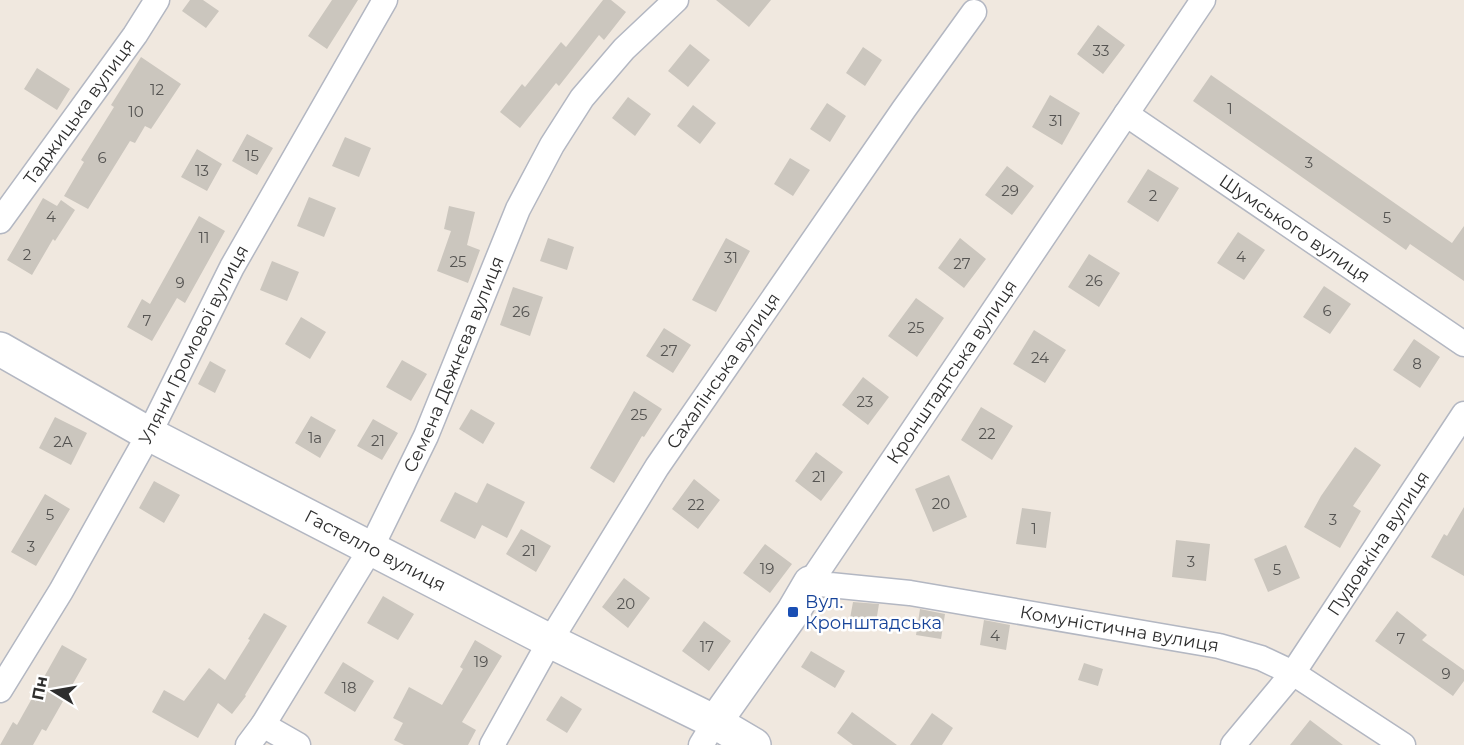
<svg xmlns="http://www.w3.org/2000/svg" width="1464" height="745" font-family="Montserrat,sans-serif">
  <rect width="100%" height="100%" fill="#f0e8df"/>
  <path fill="#cbc6be" d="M 190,0 L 203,0 L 219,11 L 206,28 L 182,11 Z
    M 332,0 L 358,0 L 327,49 L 308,36 Z
    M 603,0 L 611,0 L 626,12 L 604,40 L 599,35 L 559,86 L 556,83 L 520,128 L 500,112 L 522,84 L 525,87 L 561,42 L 566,47 Z
    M 716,0 L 771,0 L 749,27 Z
    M 1098,25 L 1125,45 L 1103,74 L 1077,54 Z
    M 690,44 L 710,60 L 688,87 L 668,71 Z
    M 863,47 L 882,60 L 865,86 L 846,73 Z
    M 141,57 L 181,84 L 151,129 L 145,126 L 135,143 L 130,141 L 88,209 L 64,196 L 84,162 L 81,160 L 114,107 L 111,105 Z
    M 37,68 L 70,89 L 57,110 L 24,89 Z
    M 1211,75 L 1452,243 L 1464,226 L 1464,281 L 1410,244 L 1406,250 L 1193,101 Z
    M 1050,95 L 1080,113 L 1062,145 L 1032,127 Z
    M 628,97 L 651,114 L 635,136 L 612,118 Z
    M 827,103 L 846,116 L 830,142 L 810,129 Z
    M 693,105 L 716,123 L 700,144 L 677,126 Z
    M 247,134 L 273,148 L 257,175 L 232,161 Z
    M 345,137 L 371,148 L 359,177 L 332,166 Z
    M 197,149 L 222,164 L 207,191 L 181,177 Z
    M 790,158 L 810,170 L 793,196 L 774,184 Z
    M 1007,166 L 1034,186 L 1012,215 L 985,195 Z
    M 1148,169 L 1179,188 L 1158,222 L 1127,202 Z
    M 309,197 L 336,208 L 324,237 L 297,226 Z
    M 43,198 L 57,206 L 61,200 L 75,210 L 55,241 L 53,239 L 32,275 L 7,260 Z
    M 449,206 L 475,212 L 467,245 L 480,250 L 468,283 L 437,271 L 451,231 L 444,229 Z
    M 199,216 L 225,231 L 185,303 L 177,298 L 152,341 L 127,327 L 142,299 L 150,304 Z
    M 1238,232 L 1265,250 L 1244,280 L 1217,263 Z
    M 548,238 L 574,247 L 567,270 L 540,261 Z
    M 726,238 L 750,251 L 716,312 L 692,300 Z
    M 960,238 L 986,259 L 964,288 L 938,268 Z
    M 1089,254 L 1120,273 L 1099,307 L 1068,287 Z
    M 272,261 L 299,272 L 287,301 L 260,290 Z
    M 1324,286 L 1351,304 L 1330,334 L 1303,317 Z
    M 513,287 L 543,297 L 530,336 L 500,325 Z
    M 916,298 L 944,318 L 917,357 L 888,336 Z
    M 301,317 L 326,332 L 310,359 L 285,344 Z
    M 664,328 L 691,345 L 673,373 L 646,356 Z
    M 1034,330 L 1066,350 L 1045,383 L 1013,364 Z
    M 1414,339 L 1440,357 L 1420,388 L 1393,370 Z
    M 402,360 L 427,374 L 411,401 L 386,387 Z
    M 210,361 L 226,370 L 215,393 L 198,384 Z
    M 863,377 L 889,397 L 868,425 L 842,405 Z
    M 634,391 L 662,409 L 644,437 L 642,436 L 614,483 L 590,468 Z
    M 981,407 L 1013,426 L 992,460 L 961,440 Z
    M 471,409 L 495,423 L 483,444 L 459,429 Z
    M 311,416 L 336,430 L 320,458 L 295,443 Z
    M 55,417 L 87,433 L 71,465 L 39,448 Z
    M 373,419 L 398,433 L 382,460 L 357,446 Z
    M 1355,447 L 1381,465 L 1353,506 L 1361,511 L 1340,548 L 1304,527 L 1321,496 Z
    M 816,452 L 843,472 L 821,501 L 795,481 Z
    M 949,475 L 967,517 L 933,532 L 915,489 Z
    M 694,479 L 720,500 L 698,529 L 672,509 Z
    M 154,481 L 180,495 L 164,523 L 139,508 Z
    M 487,483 L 525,502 L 507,538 L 482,525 L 475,539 L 440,521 L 455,492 L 477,503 Z
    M 45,494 L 70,509 L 36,566 L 11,552 Z
    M 1464,507 L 1464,576 L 1431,557 L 1444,534 L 1447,536 Z
    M 1022,508 L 1051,512 L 1046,548 L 1016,544 Z
    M 521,529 L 551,546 L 536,572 L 506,554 Z
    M 1176,540 L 1210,544 L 1206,581 L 1172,577 Z
    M 765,544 L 792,564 L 770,593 L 743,573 Z
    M 1286,545 L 1300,578 L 1268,592 L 1254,559 Z
    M 624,578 L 650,598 L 628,628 L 602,607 Z
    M 383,596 L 414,614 L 398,640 L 367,623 Z
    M 853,602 L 879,604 L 875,628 L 849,624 Z
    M 920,609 L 945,614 L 941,639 L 916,635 Z
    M 1397,611 L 1427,635 L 1422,640 L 1464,670 L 1464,681 L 1453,696 L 1375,641 Z
    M 264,613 L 287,626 L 245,695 L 246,696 L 232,714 L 218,703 L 198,738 L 152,712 L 164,690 L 184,701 L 209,668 L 225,680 L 250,640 L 248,639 Z
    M 984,620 L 1010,625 L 1006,650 L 980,645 Z
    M 704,621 L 731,641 L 709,671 L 682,651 Z
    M 475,640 L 502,656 L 462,722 L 476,730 L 468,745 L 404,745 L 394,740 L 403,723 L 393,718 L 409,687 L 442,705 L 463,669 L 460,667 Z
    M 62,645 L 87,659 L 46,731 L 42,729 L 33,745 L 0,745 L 13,722 L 17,725 Z
    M 811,651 L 845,671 L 835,688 L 801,667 Z
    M 343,662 L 374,681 L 355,712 L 324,693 Z
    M 1084,663 L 1103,669 L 1098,686 L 1078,680 Z
    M 561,696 L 582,709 L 567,733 L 546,720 Z
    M 852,712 L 897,745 L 853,745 L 837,733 Z
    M 932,713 L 953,728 L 942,745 L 910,745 Z
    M 1310,720 L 1343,745 L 1290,745 Z"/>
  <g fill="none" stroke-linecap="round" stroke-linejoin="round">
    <g stroke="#b3b7c2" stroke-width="27">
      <g id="street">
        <path id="s1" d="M 1203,0 L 810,583 L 910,593 L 1219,646 L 1261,658 L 1293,673 L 1403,745"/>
        <path id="s2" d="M 1126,114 L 1464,344"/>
        <path id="s3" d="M 0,221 L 135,35 L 157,0"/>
        <path id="s4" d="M 0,690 L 61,591 L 149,434 L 232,267 L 385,0"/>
        <path d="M 263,725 L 298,745"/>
        <path id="s5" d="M 248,745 L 263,725 L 370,550 L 426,436 L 518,209 L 552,145 L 582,98 L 624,49 L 676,0"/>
        <path id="s6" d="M 492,745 L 550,641 L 657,467 L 904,109 L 974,12"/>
        <path d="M 701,745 L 715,722"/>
        <path id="s7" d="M 1233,745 L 1293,673 L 1464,414"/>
      </g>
    </g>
    <g stroke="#b3b7c2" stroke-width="36">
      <g id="secondary">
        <path id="s8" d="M 0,349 L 149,434 L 550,641 L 715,722 L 754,745"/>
        <path d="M 715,722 L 793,612 L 810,583"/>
      </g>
    </g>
    <use href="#street" stroke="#fff" stroke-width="24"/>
    <use href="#secondary" stroke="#fff" stroke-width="33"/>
  </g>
  <rect fill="#1a4fb4" stroke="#fff" stroke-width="2" x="787" y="606" width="12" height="12" rx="3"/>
  <g text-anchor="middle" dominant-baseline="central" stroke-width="5" stroke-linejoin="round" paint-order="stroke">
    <g font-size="15" fill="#555452">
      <text x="1101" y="50">33</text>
      <text x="157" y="89">12</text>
      <text x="1230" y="108">1</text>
      <text x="136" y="111">10</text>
      <text x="1056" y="120">31</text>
      <text x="252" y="155">15</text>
      <text x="102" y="157">6</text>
      <text x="1309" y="162">3</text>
      <text x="202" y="170">13</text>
      <text x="1010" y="190">29</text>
      <text x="1153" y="195">2</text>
      <text x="51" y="216">4</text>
      <text x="1387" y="217">5</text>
      <text x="204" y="237">11</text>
      <text x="27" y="254">2</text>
      <text x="1241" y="256">4</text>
      <text x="731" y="257">31</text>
      <text x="458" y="261">25</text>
      <text x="962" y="263">27</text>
      <text x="1094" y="280">26</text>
      <text x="180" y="282">9</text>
      <text x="1327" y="310">6</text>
      <text x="521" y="311">26</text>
      <text x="147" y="320">7</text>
      <text x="916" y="327">25</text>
      <text x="669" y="350">27</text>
      <text x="1040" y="357">24</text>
      <text x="1417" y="363">8</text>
      <text x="865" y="401">23</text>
      <text x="639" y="414">25</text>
      <text x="987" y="433">22</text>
      <text x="315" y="437">1а</text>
      <text x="378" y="440">21</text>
      <text x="63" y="441">2А</text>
      <text x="819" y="476">21</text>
      <text x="941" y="503">20</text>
      <text x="696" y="504">22</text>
      <text x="50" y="514">5</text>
      <text x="1333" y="519">3</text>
      <text x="1034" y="528">1</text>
      <text x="31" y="546">3</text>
      <text x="529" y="550">21</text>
      <text x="1191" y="561">3</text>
      <text x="767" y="568">19</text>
      <text x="1277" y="569">5</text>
      <text x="626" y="603">20</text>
      <text x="995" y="635">4</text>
      <text x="1401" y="638">7</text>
      <text x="707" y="646">17</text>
      <text x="481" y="661">19</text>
      <text x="1446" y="673">9</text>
      <text x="349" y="687">18</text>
    </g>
    <g font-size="18" fill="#2e2e2e" stroke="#fff">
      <text stroke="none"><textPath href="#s3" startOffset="135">Таджицька вулиця</textPath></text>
      <text stroke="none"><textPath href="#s2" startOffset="204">Шумського вулиця</textPath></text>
      <text stroke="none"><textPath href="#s4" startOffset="396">Уляни Громової вулиця</textPath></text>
      <text stroke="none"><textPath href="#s5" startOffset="434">Семена Дежнєва вулиця</textPath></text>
      <text stroke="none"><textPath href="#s6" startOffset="440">Сахалінська вулиця</textPath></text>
      <text transform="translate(952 372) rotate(-56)">Кронштадтська вулиця</text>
      <text stroke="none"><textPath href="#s7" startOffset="249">Пудовкіна вулиця</textPath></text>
      <text stroke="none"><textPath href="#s8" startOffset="426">Гастелло вулиця</textPath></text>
      <text stroke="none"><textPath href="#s1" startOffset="1016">Комуністична вулиця</textPath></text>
    </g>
    <g font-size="18" fill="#164399" stroke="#fff" text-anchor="start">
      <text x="805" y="602">Вул.<tspan x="805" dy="21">Кронштадська</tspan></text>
    </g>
  </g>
  <g transform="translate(54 691) rotate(281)" stroke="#ffffff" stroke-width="4.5" paint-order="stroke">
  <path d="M0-4.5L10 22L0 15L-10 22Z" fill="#2e2e2e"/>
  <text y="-9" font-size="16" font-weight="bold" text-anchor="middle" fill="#2e2e2e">Пн</text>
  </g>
</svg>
